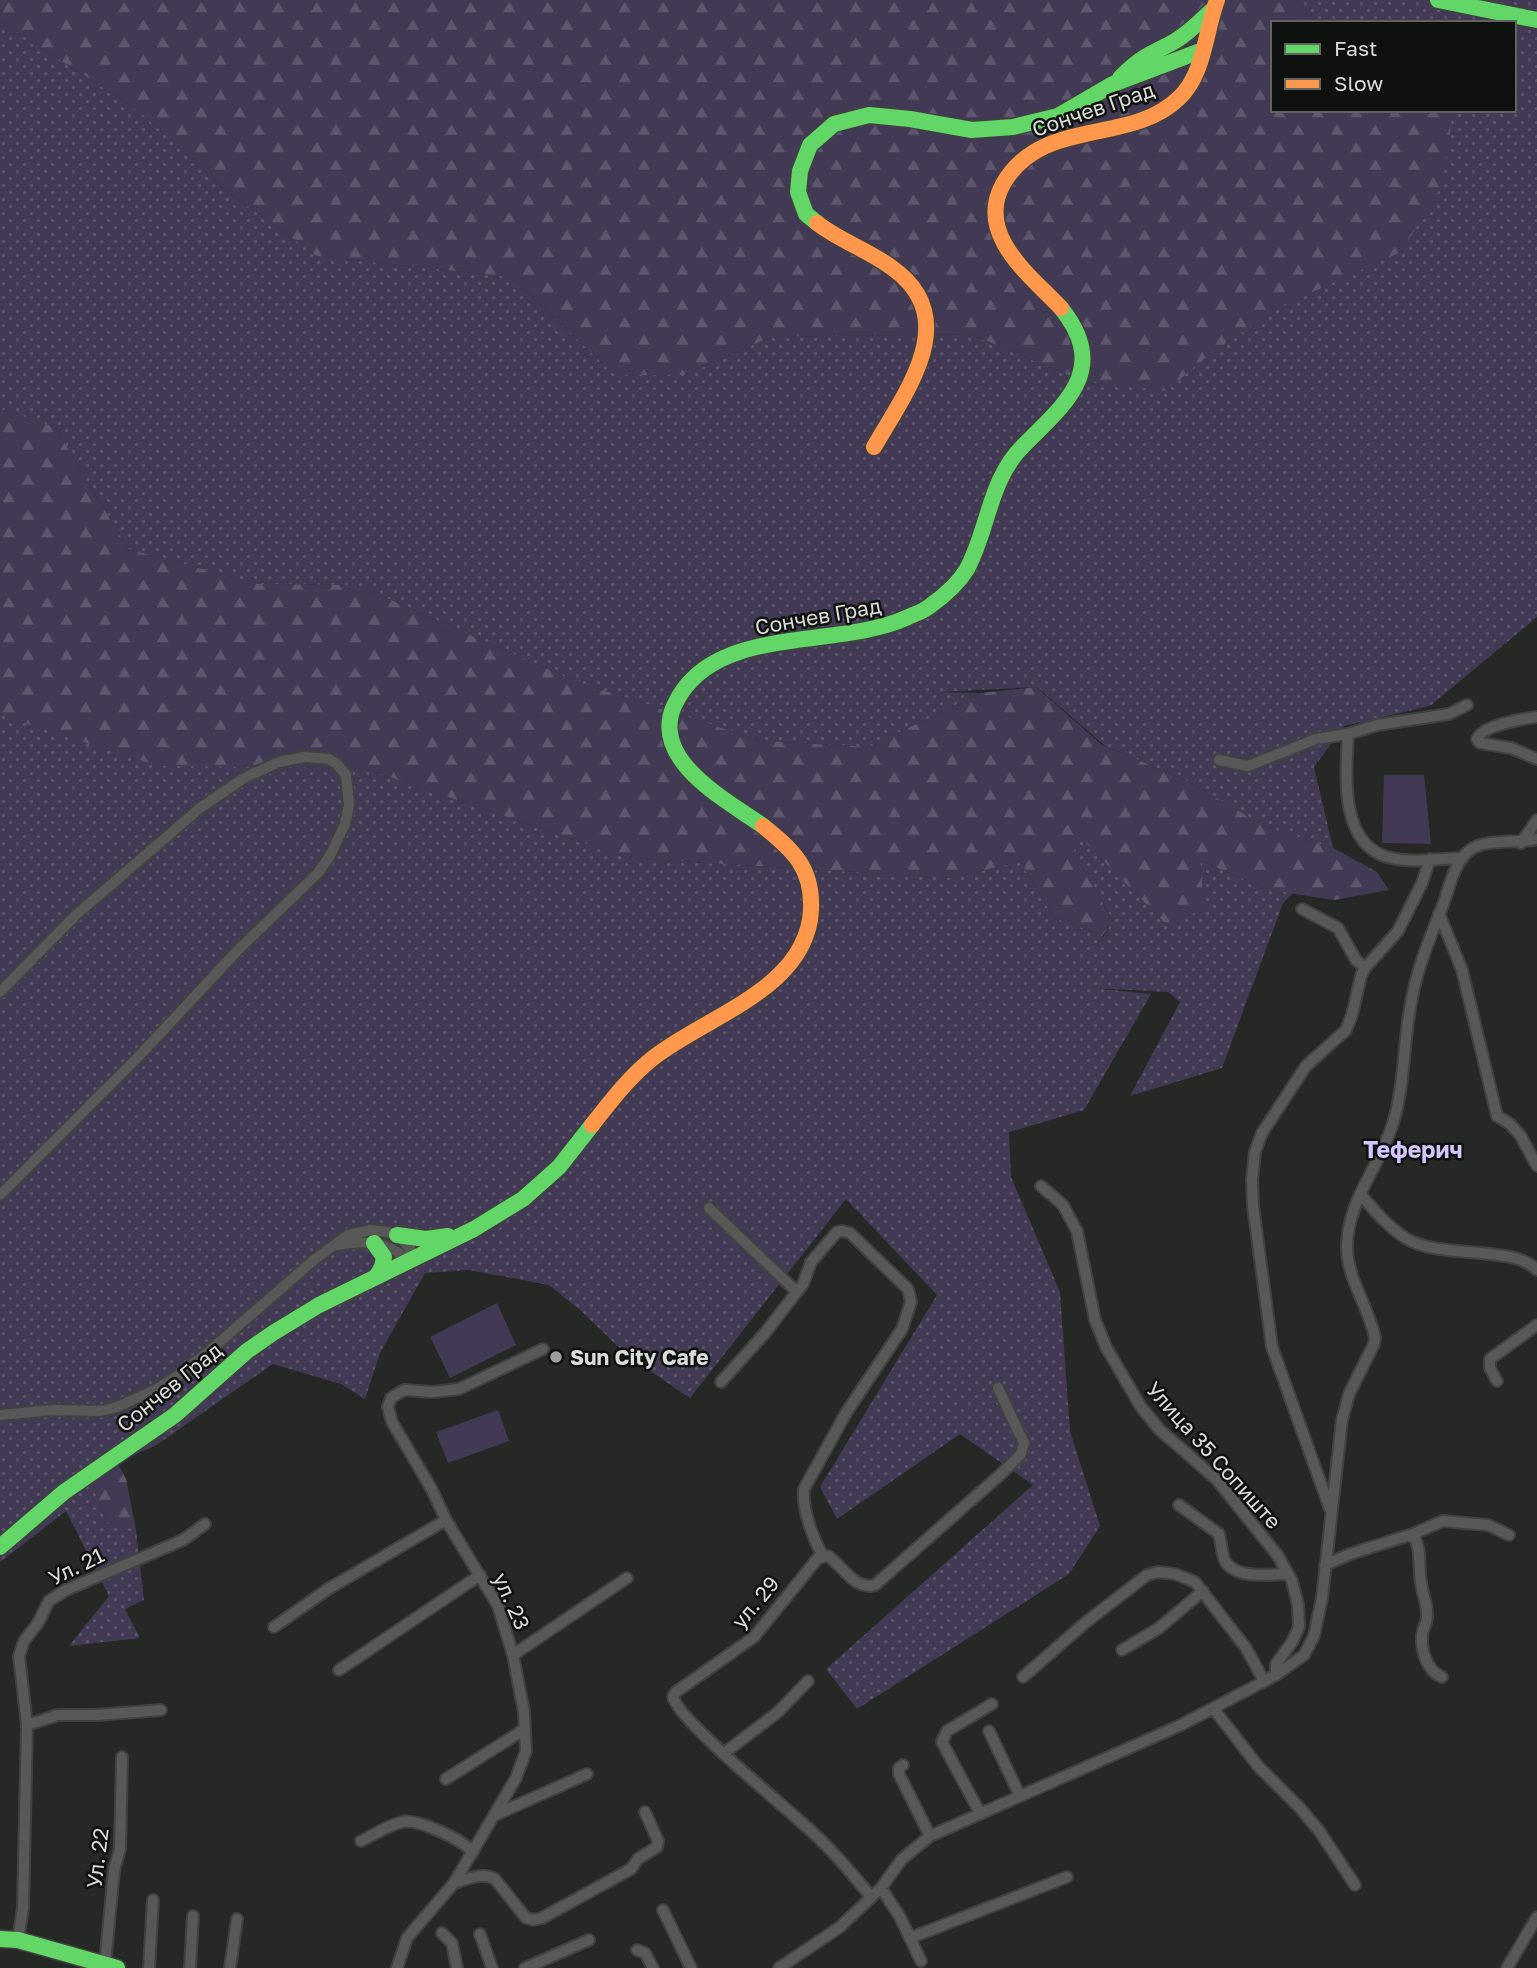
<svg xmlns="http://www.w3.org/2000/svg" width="1537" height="1968" font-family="'Golos Text',sans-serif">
  <defs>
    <pattern id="grass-dots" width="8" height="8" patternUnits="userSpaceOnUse" patternTransform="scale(1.75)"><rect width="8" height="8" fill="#423a55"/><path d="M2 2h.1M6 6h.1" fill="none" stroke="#5d566d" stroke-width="1.8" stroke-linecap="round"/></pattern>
    <pattern id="forest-firs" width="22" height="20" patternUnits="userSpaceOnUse" patternTransform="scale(1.75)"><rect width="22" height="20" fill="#423a55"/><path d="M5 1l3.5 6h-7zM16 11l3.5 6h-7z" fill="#5d566d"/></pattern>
  </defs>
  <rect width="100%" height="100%" fill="#252825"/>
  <path fill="url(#grass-dots)" d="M 1296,0 L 1537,0 L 1537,617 L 1430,706 L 1344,726 L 1314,767 L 1333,848 L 1266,827 L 1188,781 L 1105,746 L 1037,687 L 941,692 L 980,693 L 869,747 L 763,741 L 577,682 L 357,585 L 259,584 L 128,549 L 55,427 L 0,409 L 0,21 L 139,111 L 230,194 L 317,256 L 511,277 L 615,375 L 685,375 L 771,337 L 970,334 L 1080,380 L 1451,118 L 1445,110 L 1514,110 L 1514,23 L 1312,23 L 1301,3 Z
    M 0,715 L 210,766 L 363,768 L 627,858 L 954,878 L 1020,861 L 1054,918 L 1103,935 L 1102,939 L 1113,921 L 1068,840 L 1081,837 L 1168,926 L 1201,861 L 1270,890 L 1293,893 L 1283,903 L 1222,1068 L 1130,1096 L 1180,1002 L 1168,992 L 1092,988 L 1151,994 L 1084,1110 L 1009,1132 L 1011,1177 L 1060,1292 L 1070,1431 L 1100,1526 L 1069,1574 L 857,1709 L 826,1669 L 1033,1485 L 960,1434 L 837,1519 L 820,1487 L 937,1295 L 846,1199 L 690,1398 L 628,1356 L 580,1310 L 549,1285 L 469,1270 L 425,1273 L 380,1353 L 365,1399 L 341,1384 L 273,1364 L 155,1446 L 87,1474 L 108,1523 L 136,1530 L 144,1600 L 125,1609 L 140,1638 L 69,1646 L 109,1596 L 66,1511 L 0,1562 Z"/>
  <path fill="url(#forest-firs)" d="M 0,0 L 1296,0 L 1301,3 L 1312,23 L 1273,23 L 1273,110 L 1445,110 L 1452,118 L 1443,184 L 1401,252 L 1279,307 L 1211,353 L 1166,391 L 1080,380 L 970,334 L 771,337 L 685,375 L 615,375 L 511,277 L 317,256 L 230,194 L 139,111 L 0,21 Z
    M 0,409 L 55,427 L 128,549 L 259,584 L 357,585 L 577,682 L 763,741 L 869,747 L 980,693 L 1036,687 L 1102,745 L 1188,781 L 1266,827 L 1333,848 L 1377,872 L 1389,890 L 1334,900 L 1270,890 L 1201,861 L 1203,909 L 1168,926 L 1081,838 L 1069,840 L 1113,922 L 1103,935 L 1054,918 L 1020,861 L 954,878 L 627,858 L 363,768 L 159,766 L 0,715 Z
    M 117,1462 L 126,1479 L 136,1530 L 108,1523 L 87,1474 Z"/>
  <path fill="#423a55" d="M 1384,775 L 1424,775 L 1431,844 L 1382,843 Z
    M 497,1303 L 516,1345 L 450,1378 L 430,1337 Z
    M 498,1410 L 509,1441 L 448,1463 L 436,1432 Z"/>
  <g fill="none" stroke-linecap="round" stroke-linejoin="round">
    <g stroke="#404240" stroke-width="14">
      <path id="street" d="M 1537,717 C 1522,719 1483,725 1477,739 L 1480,743 L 1511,748 L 1537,759
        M 1348,734 C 1346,774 1339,842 1387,857 C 1410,864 1439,858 1463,858
        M 1219,760 L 1248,766 L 1316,739 L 1348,734 L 1377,725 L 1449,714 L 1467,705
        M 1521,843 L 1537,820
        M 1302,909 L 1338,928 L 1356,960 L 1365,968
        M 1439,913 L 1462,970 L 1497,1116 L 1510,1124 L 1520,1135 L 1537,1166
        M 0,992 L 77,914 L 200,808 L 244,778 L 279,762 L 304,757 L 329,759 L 337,764 L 346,775 L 349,805 L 345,824 L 330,856 L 318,873 L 239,949 L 141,1054 L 0,1195
        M 1041,1186 L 1063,1205 L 1077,1231 L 1095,1320 L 1106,1347 L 1141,1407 L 1160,1430 L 1217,1480 L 1278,1556 L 1292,1581 L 1298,1605 L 1299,1627 L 1292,1642 L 1276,1664 L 1276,1675
        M 1360,1194 C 1374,1210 1389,1228 1407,1239 C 1441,1259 1515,1245 1537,1270
        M 709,1208 L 797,1292
        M 337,1245 C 362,1240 391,1241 408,1262
        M 1497,1381 L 1490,1368 L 1490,1359 L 1537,1325
        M 721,1382 L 765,1333 L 803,1284 L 811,1262 L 837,1232 L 842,1231 L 850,1233 L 908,1289 L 911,1302 L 902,1329 L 846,1413 L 804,1489 C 802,1509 813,1539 823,1556
        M 0,1415 L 53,1410 L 101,1411 L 117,1407 L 157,1389 L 179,1375 L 208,1352 L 315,1259 L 348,1235 L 371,1230 L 387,1232 L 399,1236 L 410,1248 L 411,1254 L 408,1262
        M 1179,1505 L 1219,1534 C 1221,1542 1222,1554 1225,1561 C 1236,1580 1271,1574 1288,1574
        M 1330,1509 L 1272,1347 L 1253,1206 L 1252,1179 L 1255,1152 L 1262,1133 L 1306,1066 L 1346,1030 L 1352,1015 L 1361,976 L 1365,968 L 1398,931 L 1422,883 L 1430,859
        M 1413,1534 C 1422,1550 1418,1564 1421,1582 C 1422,1593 1427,1603 1427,1614 C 1428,1622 1423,1627 1422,1635 C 1421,1651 1427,1671 1442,1677
        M 1325,1565 L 1350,1554 L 1413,1534 L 1443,1521 L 1488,1525 L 1509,1535
        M 274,1627 L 328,1589 L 446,1520
        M 1122,1650 L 1159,1628 L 1203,1591
        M 513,1655 L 627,1578
        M 339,1670 L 480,1575
        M 1023,1677 L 1085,1623 L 1147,1575 L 1158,1572 L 1175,1574 L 1195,1582 L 1246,1648 L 1264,1681
        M 1213,1708 L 1258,1766 L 1300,1808 L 1320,1832 L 1355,1885
        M 27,1725 L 58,1715 L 96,1715 L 161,1710
        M 989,1731 L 1020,1796
        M 723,1754 L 778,1712 L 808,1681
        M 903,1765 L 899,1768 L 899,1774 L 930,1836
        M 446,1779 L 525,1729
        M 980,1813 L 942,1742 L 947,1731 L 992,1704
        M 495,1815 L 587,1774
        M 361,1841 C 374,1835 388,1825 402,1822 C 418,1818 462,1840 473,1852
        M 454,1883 C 467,1879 482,1872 495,1879 L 526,1918 L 533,1920 L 542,1918 L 631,1869 L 638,1859 L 657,1847 L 658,1841 L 645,1812
        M 881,1888 L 900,1917 L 921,1961
        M 871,1897 C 852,1873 832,1850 810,1830 C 788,1809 675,1718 673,1696 L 676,1692 L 754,1637 L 818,1558 L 828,1556 C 842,1565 855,1591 875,1585 L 1001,1474 L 1021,1454 L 1024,1443 L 998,1388
        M 663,1910 L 691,1968
        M 442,1933 L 452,1943 L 457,1968
        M 480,1934 L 492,1968
        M 910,1938 L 1067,1877
        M 18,1940 L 23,1908 L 27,1725 L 19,1656 L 24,1641 L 38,1623 L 49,1601 L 66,1590 L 183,1540 L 205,1524
        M 637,1950 L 645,1953 L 653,1968
        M 105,1964 L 114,1870 L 120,1849 L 122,1757
        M 149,1968 L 153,1900
        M 190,1968 L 193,1916
        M 230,1968 L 237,1919
        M 397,1968 L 407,1938 L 454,1883 L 516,1778 L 526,1751 L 524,1712 L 513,1655 L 498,1606 L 446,1520 L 431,1488 L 392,1422 L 388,1407 L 391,1398 L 404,1390 L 433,1392 L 459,1389 L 543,1349
        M 525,1968 L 589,1940
        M 779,1968 L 840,1927 L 881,1888 L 902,1859 L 930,1836 L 1181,1725 L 1276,1675 L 1304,1655 L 1314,1636 L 1322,1598 L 1342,1420 L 1349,1394 L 1374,1344 L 1375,1338 C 1369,1307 1347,1279 1347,1247 C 1347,1201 1380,1166 1393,1123 C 1405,1084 1403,1043 1411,1003 C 1417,967 1431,936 1444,902 C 1450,885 1455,861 1470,850 C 1487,838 1516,844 1537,839
        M 1507,1968 L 1537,1917"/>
    </g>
    <g stroke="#404240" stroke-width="19">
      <path id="fast" d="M 1438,0 L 1537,20
        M 1120,78 C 1136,61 1146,56 1166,46 C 1183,38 1197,24 1211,11
        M 817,223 L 806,214 L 798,192 L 800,171 L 810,145 L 834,124 L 869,115 L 910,119 L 972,130 L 1013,127 L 1058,116 L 1113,84 L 1203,50
        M 763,826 C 726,800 650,760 674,706 C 711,623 835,650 906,618 C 914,614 923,612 930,606 C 944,596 958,584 967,569 C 989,528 989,479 1024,445 C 1066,403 1110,369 1061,308
        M 397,1235 L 426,1239 L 448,1236
        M 374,1243 L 384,1257 L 382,1267 L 376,1277
        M 0,1547 L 64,1492 L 175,1415 L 247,1351 L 273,1333 L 319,1305 L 474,1229 L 523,1199 L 559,1167 L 592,1125
        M 0,1939 L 18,1940 L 117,1968"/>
    </g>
    <g stroke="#404240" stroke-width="19">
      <path id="slow" d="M 817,223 C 840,241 868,250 891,267 C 964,318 906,391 874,447
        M 1061,308 C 1031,276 975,235 1003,184 C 1042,116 1130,146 1179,98 C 1205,73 1205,32 1217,0
        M 592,1125 C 611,1101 629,1077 653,1058 C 706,1016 807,989 811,910 C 813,868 793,850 763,826"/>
    </g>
    <use href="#street" stroke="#575857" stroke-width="10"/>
    <use href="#fast" stroke="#63d668" stroke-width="16"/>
    <use href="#slow" stroke="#ff974d" stroke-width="16"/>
  </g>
  <circle fill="#9b9e9b" stroke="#0f110f" stroke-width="2.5" cx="556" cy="1357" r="7"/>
  <g text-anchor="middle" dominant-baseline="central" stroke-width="5" stroke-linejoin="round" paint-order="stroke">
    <g font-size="21" fill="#daddda" stroke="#0f110f">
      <text transform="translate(1093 109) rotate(-19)">Сончев Град</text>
      <text transform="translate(818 616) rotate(-10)">Сончев Град</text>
      <text transform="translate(169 1387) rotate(-39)">Сончев Град</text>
      <text transform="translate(1214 1455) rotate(48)">Улица 35 Сопиште</text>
      <text transform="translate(76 1566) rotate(-26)">Ул. 21</text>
      <text transform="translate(512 1601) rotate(66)">ул. 23</text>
      <text transform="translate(755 1602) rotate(-50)">ул. 29</text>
      <text transform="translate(97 1858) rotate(-83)">Ул. 22</text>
    </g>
    <g font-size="21" font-weight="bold" fill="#daddda" stroke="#0f110f" text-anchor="start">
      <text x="570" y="1357">Sun City Cafe</text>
    </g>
    <g font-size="23" font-weight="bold" fill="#d4c5fe" stroke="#0f110f">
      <text x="1413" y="1149">Теферич</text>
    </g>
  </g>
  <rect x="1271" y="21" width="245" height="91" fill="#0f110f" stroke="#606360" stroke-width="2"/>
  <rect x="1285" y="44" width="35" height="10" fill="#63d668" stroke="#606360" stroke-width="2"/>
  <text x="1334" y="56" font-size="21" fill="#daddda">Fast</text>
  <rect x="1285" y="79" width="35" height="10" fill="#ff974d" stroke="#606360" stroke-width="2"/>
  <text x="1334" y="91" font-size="21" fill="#daddda">Slow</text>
</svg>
